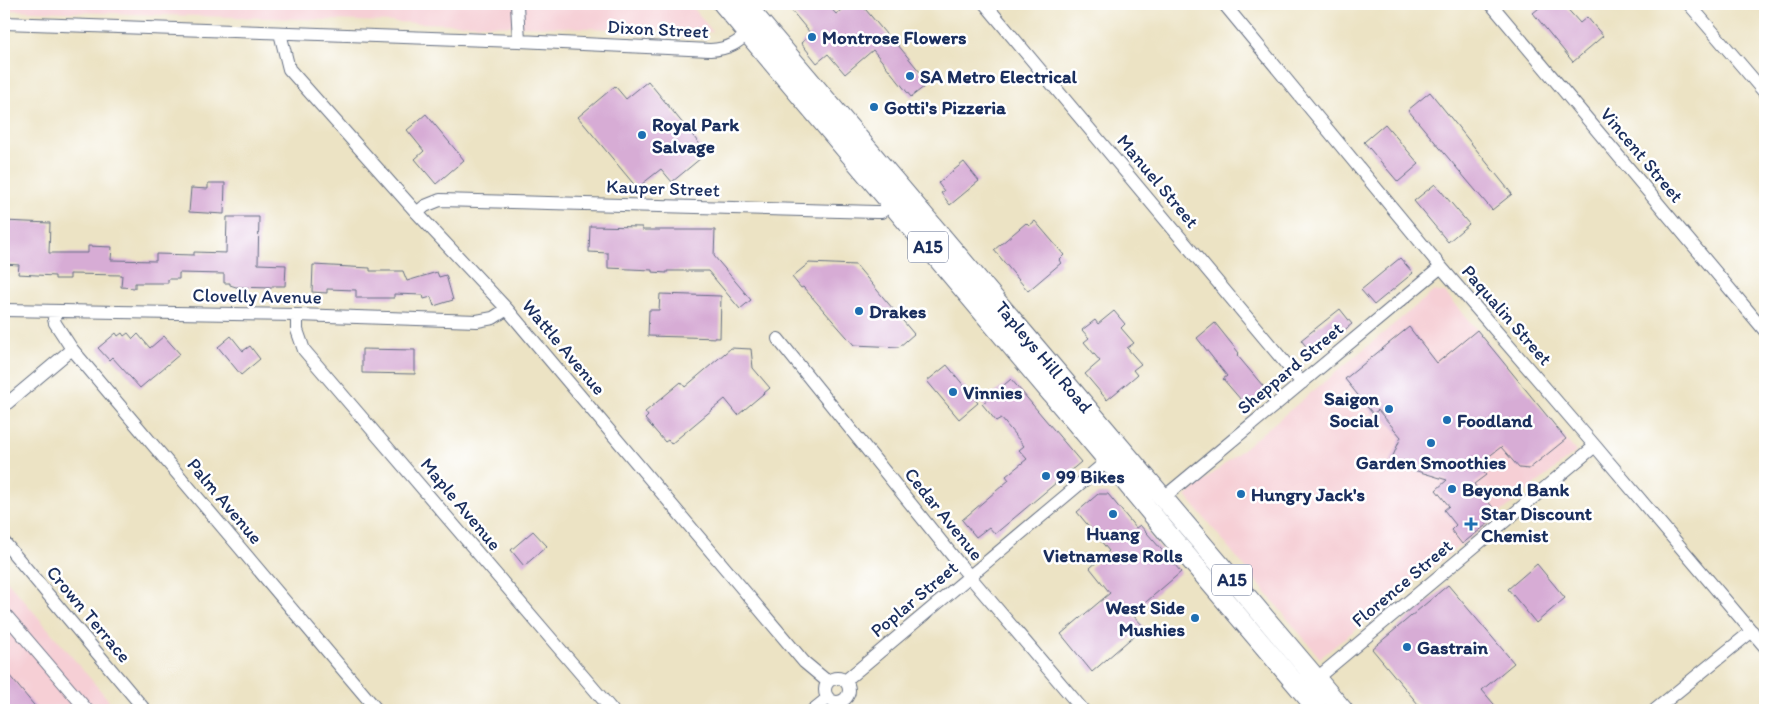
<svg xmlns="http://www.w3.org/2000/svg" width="1769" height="714" font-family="Itim,sans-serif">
  <rect width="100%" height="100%" fill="#fff"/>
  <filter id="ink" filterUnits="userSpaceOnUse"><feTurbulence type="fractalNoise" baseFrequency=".02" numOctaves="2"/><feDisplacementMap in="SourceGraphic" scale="10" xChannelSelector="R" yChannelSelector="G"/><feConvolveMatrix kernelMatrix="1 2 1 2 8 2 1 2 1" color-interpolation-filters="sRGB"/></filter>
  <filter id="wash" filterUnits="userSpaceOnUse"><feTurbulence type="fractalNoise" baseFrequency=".0096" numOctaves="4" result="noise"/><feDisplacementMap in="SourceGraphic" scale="20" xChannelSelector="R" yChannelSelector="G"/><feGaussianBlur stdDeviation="1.12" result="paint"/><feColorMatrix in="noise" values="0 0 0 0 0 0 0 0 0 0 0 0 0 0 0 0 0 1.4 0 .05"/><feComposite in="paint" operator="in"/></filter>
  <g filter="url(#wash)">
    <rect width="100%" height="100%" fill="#ece3c4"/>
    <path fill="#f6cfd5" d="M 4,4 L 690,4 L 713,32 L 4,10 Z
      M 1434,291 L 1445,293 L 1477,330 L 1576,452 L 1320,658 L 1186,496 Z
      M 4,577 L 117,710 L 4,710 Z"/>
    <g id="blocks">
      <path fill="#d7acd5" d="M 786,4 L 827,4 L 836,14 L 849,4 L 861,4 L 891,40 L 893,39 L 929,83 L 911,97 L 873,50 L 845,74 L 828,54 L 817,63 L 801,43 L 811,34 Z
        M 1544,4 L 1563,4 L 1580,23 L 1587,17 L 1603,36 L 1573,62 L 1533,13 Z
        M 648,81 L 707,153 L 672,182 L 661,169 L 637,188 L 578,117 L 615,86 L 626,99 Z
        M 1430,92 L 1512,194 L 1492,210 L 1408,110 Z
        M 426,114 L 464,160 L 436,184 L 415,159 L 424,151 L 407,130 Z
        M 1385,124 L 1419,164 L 1398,182 L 1364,142 Z
        M 964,162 L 979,181 L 950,205 L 941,193 L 944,191 L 938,183 Z
        M 208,183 L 225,183 L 224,214 L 189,212 L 191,188 L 208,189 Z
        M 1435,184 L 1469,224 L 1448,242 L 1414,201 Z
        M 227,217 L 259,217 L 258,264 L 286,265 L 285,286 L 272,286 L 272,288 L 236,287 L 230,285 L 230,283 L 224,283 L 224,274 L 179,273 L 179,279 L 168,279 L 168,283 L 135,283 L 135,288 L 121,287 L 122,275 L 70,274 L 70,279 L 55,279 L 55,276 L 18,274 L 19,265 L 4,264 L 4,221 L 50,223 L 49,253 L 88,253 L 88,246 L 112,247 L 111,260 L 156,261 L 156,254 L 194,255 L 194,252 L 226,253 Z
        M 1035,221 L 1064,255 L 1059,260 L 1061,263 L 1028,291 L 994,250 L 1026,223 L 1029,226 Z
        M 590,226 L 642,227 L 642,230 L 715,230 L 714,256 L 751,300 L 740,309 L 708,271 L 667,271 L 667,273 L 652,272 L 652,270 L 608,268 L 608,253 L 589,252 Z
        M 1400,258 L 1413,273 L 1374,305 L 1361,290 Z
        M 809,263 L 856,265 L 914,334 L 899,347 L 854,345 L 803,287 L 801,288 L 792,277 Z
        M 313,265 L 370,268 L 370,271 L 403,271 L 407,281 L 437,272 L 439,277 L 446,275 L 453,300 L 434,306 L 431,297 L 424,299 L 423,295 L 394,294 L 394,298 L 356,298 L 356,290 L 327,289 L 327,293 L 312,292 Z
        M 660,294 L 721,296 L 720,338 L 648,336 L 649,310 L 659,310 Z
        M 1340,309 L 1352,324 L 1313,355 L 1301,340 Z
        M 1114,311 L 1125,324 L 1121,328 L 1134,343 L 1127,348 L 1141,364 L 1133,370 L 1137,375 L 1107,400 L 1085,374 L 1100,361 L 1084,342 L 1089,338 L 1082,330 L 1095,320 L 1098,324 Z
        M 1215,323 L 1239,353 L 1237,355 L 1268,392 L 1248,408 L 1223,379 L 1227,376 L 1197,338 Z
        M 1409,327 L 1437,363 L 1477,330 L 1566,439 L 1529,469 L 1519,468 L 1501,447 L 1478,465 L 1486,475 L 1474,484 L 1499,515 L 1462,544 L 1451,530 L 1456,525 L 1444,510 L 1449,506 L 1436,490 L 1447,480 L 1390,463 L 1401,437 L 1378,410 L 1373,414 L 1345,379 Z
        M 116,333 L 118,336 L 122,333 L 124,336 L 128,333 L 133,339 L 138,334 L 150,348 L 164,336 L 180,354 L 140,388 L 112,357 L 109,360 L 98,348 Z
        M 231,336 L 243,351 L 250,346 L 260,359 L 241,375 L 218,347 Z
        M 731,348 L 751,349 L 753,368 L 770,388 L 738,415 L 725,399 L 671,444 L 668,440 L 665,442 L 645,419 L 648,416 L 645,412 L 681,382 L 685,387 Z
        M 362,349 L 415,350 L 415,374 L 362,373 Z
        M 947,365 L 978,403 L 959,419 L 927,381 Z
        M 1011,379 L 1081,462 L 995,534 L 989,527 L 976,537 L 962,520 L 1009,480 L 1006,476 L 1027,459 L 1019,450 L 1024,446 L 1001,418 L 996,421 L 982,404 Z
        M 1098,494 L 1108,494 L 1136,528 L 1140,525 L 1181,572 L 1132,614 L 1144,627 L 1092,672 L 1061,634 L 1110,593 L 1090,568 L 1109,551 L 1077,512 Z
        M 533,531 L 547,546 L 524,566 L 511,550 Z
        M 1537,564 L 1565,598 L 1536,623 L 1508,589 Z
        M 1448,585 L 1514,663 L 1482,690 L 1499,710 L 1423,710 L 1372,649 Z
        M 4,669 L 38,710 L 4,710 Z"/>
    </g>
  </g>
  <g filter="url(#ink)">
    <use href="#blocks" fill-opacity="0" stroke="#646e82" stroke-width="1"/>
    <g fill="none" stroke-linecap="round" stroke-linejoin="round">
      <g stroke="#646e82" stroke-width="14">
        <path id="minor" d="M 517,4 L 519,41
          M 985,4 L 1302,383
          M 1224,4 L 1441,267 L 1595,446 L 1765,647
          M 1491,4 L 1765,331
          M 1689,4 L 1765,93
          M 4,23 L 519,41 L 710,50 C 731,49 738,42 753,29
          M 280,33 L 289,69 L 417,213 L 507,309 L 804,662 L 828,682
          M 417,213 L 425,206 L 440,200 L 876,212 L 881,212 L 898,200
          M 4,310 L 297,315 L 477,321 L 493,318 L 507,309
          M 57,311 L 54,319 L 55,323 L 72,349 L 377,710
          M 297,315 L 297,330 L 304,350 L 612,710
          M 778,339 L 960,565 L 1083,710
          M 4,406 L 72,349
          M 1163,498 L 1441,267
          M 4,542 L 145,710
          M 4,613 L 87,710
          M825 690a12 12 0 1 1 24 0a12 12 0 1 1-24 0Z
          M 845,681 L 1113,456
          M 1311,683 L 1595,446
          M 813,710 L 828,698
          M 1655,710 L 1752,631"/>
      </g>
      <g stroke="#646e82" stroke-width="21">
        <path id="primary" d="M 723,4 L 1108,461 L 1166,531 L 1318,710
          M 745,4 L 1343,710"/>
      </g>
      <use href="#minor" stroke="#fff" stroke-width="12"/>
      <use href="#primary" stroke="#fff" stroke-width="19"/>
    </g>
  </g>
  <g fill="#1f6fb2" stroke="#fff" stroke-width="2">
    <circle cx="812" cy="37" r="5"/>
    <circle cx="910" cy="76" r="5"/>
    <circle cx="874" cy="107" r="5"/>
    <circle cx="642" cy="135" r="5"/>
    <circle cx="859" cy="311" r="5"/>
    <circle cx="953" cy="392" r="5"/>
    <circle cx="1389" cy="409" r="5"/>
    <circle cx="1447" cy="420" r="5"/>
    <circle cx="1431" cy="443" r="5"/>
    <circle cx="1046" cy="476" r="5"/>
    <circle cx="1452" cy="489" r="5"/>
    <circle cx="1241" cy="494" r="5"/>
    <circle cx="1113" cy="514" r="5"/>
    <path d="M1468.5 516.5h5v5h5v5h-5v5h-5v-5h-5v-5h5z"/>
    <circle cx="1195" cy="618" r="5"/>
    <circle cx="1407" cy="647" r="5"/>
  </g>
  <g text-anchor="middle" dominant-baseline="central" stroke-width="5" stroke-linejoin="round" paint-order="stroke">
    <g fill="#fff" stroke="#5f6d8e" stroke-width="1">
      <rect x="908" y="231.5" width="40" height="31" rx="4"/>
      <rect x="1212" y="564.5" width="40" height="31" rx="4"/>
    </g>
    <g font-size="18" font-weight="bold" fill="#1b2f5e">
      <text x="928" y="247">A15</text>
      <text x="1232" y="580">A15</text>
    </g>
    <g font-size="19" fill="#1b2f5e" stroke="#fff">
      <text transform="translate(658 29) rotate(3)">Dixon Street</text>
      <text transform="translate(1642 155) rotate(50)">Vincent Street</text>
      <text transform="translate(1158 181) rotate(50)">Manuel Street</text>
      <text transform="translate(663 188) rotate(2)">Kauper Street</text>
      <text transform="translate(257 296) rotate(1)">Clovelly Avenue</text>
      <text transform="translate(1507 315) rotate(49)">Paqualin Street</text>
      <text transform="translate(564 347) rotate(50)">Wattle Avenue</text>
      <text transform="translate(1044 357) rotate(50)">Tapleys Hill Road</text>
      <text transform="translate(1290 368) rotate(-40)">Sheppard Street</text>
      <text transform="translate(225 501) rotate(50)">Palm Avenue</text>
      <text transform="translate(461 504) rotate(50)">Maple Avenue</text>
      <text transform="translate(944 514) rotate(51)">Cedar Avenue</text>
      <text transform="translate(1402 583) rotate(-40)">Florence Street</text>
      <text transform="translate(914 599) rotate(-40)">Poplar Street</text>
      <text transform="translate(89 614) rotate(50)">Crown Terrace</text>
    </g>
    <g font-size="19" font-weight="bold" fill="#1b2f5e" stroke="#fff" text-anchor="start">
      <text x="822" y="37">Montrose Flowers</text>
      <text x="920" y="76">SA Metro Electrical</text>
      <text x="884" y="107">Gotti's Pizzeria</text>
      <text x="652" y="124">Royal Park<tspan x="652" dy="22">Salvage</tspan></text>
      <text x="869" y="311">Drakes</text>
      <text x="963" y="392">Vinnies</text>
      <text x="1379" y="398" text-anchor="end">Saigon<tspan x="1379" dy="22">Social</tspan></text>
      <text x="1457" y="420">Foodland</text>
      <text x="1431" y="462" text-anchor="middle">Garden Smoothies</text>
      <text x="1056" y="476">99 Bikes</text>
      <text x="1462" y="489">Beyond Bank</text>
      <text x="1251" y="494">Hungry Jack's</text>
      <text x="1481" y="513">Star Discount<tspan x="1481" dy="22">Chemist</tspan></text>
      <text x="1113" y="533" text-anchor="middle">Huang<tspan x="1113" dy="22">Vietnamese Rolls</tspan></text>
      <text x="1185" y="607" text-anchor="end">West Side<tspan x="1185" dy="22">Mushies</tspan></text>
      <text x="1417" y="647">Gastrain</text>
    </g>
  </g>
  <rect width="1769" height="714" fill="none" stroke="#fff" stroke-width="20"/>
</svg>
